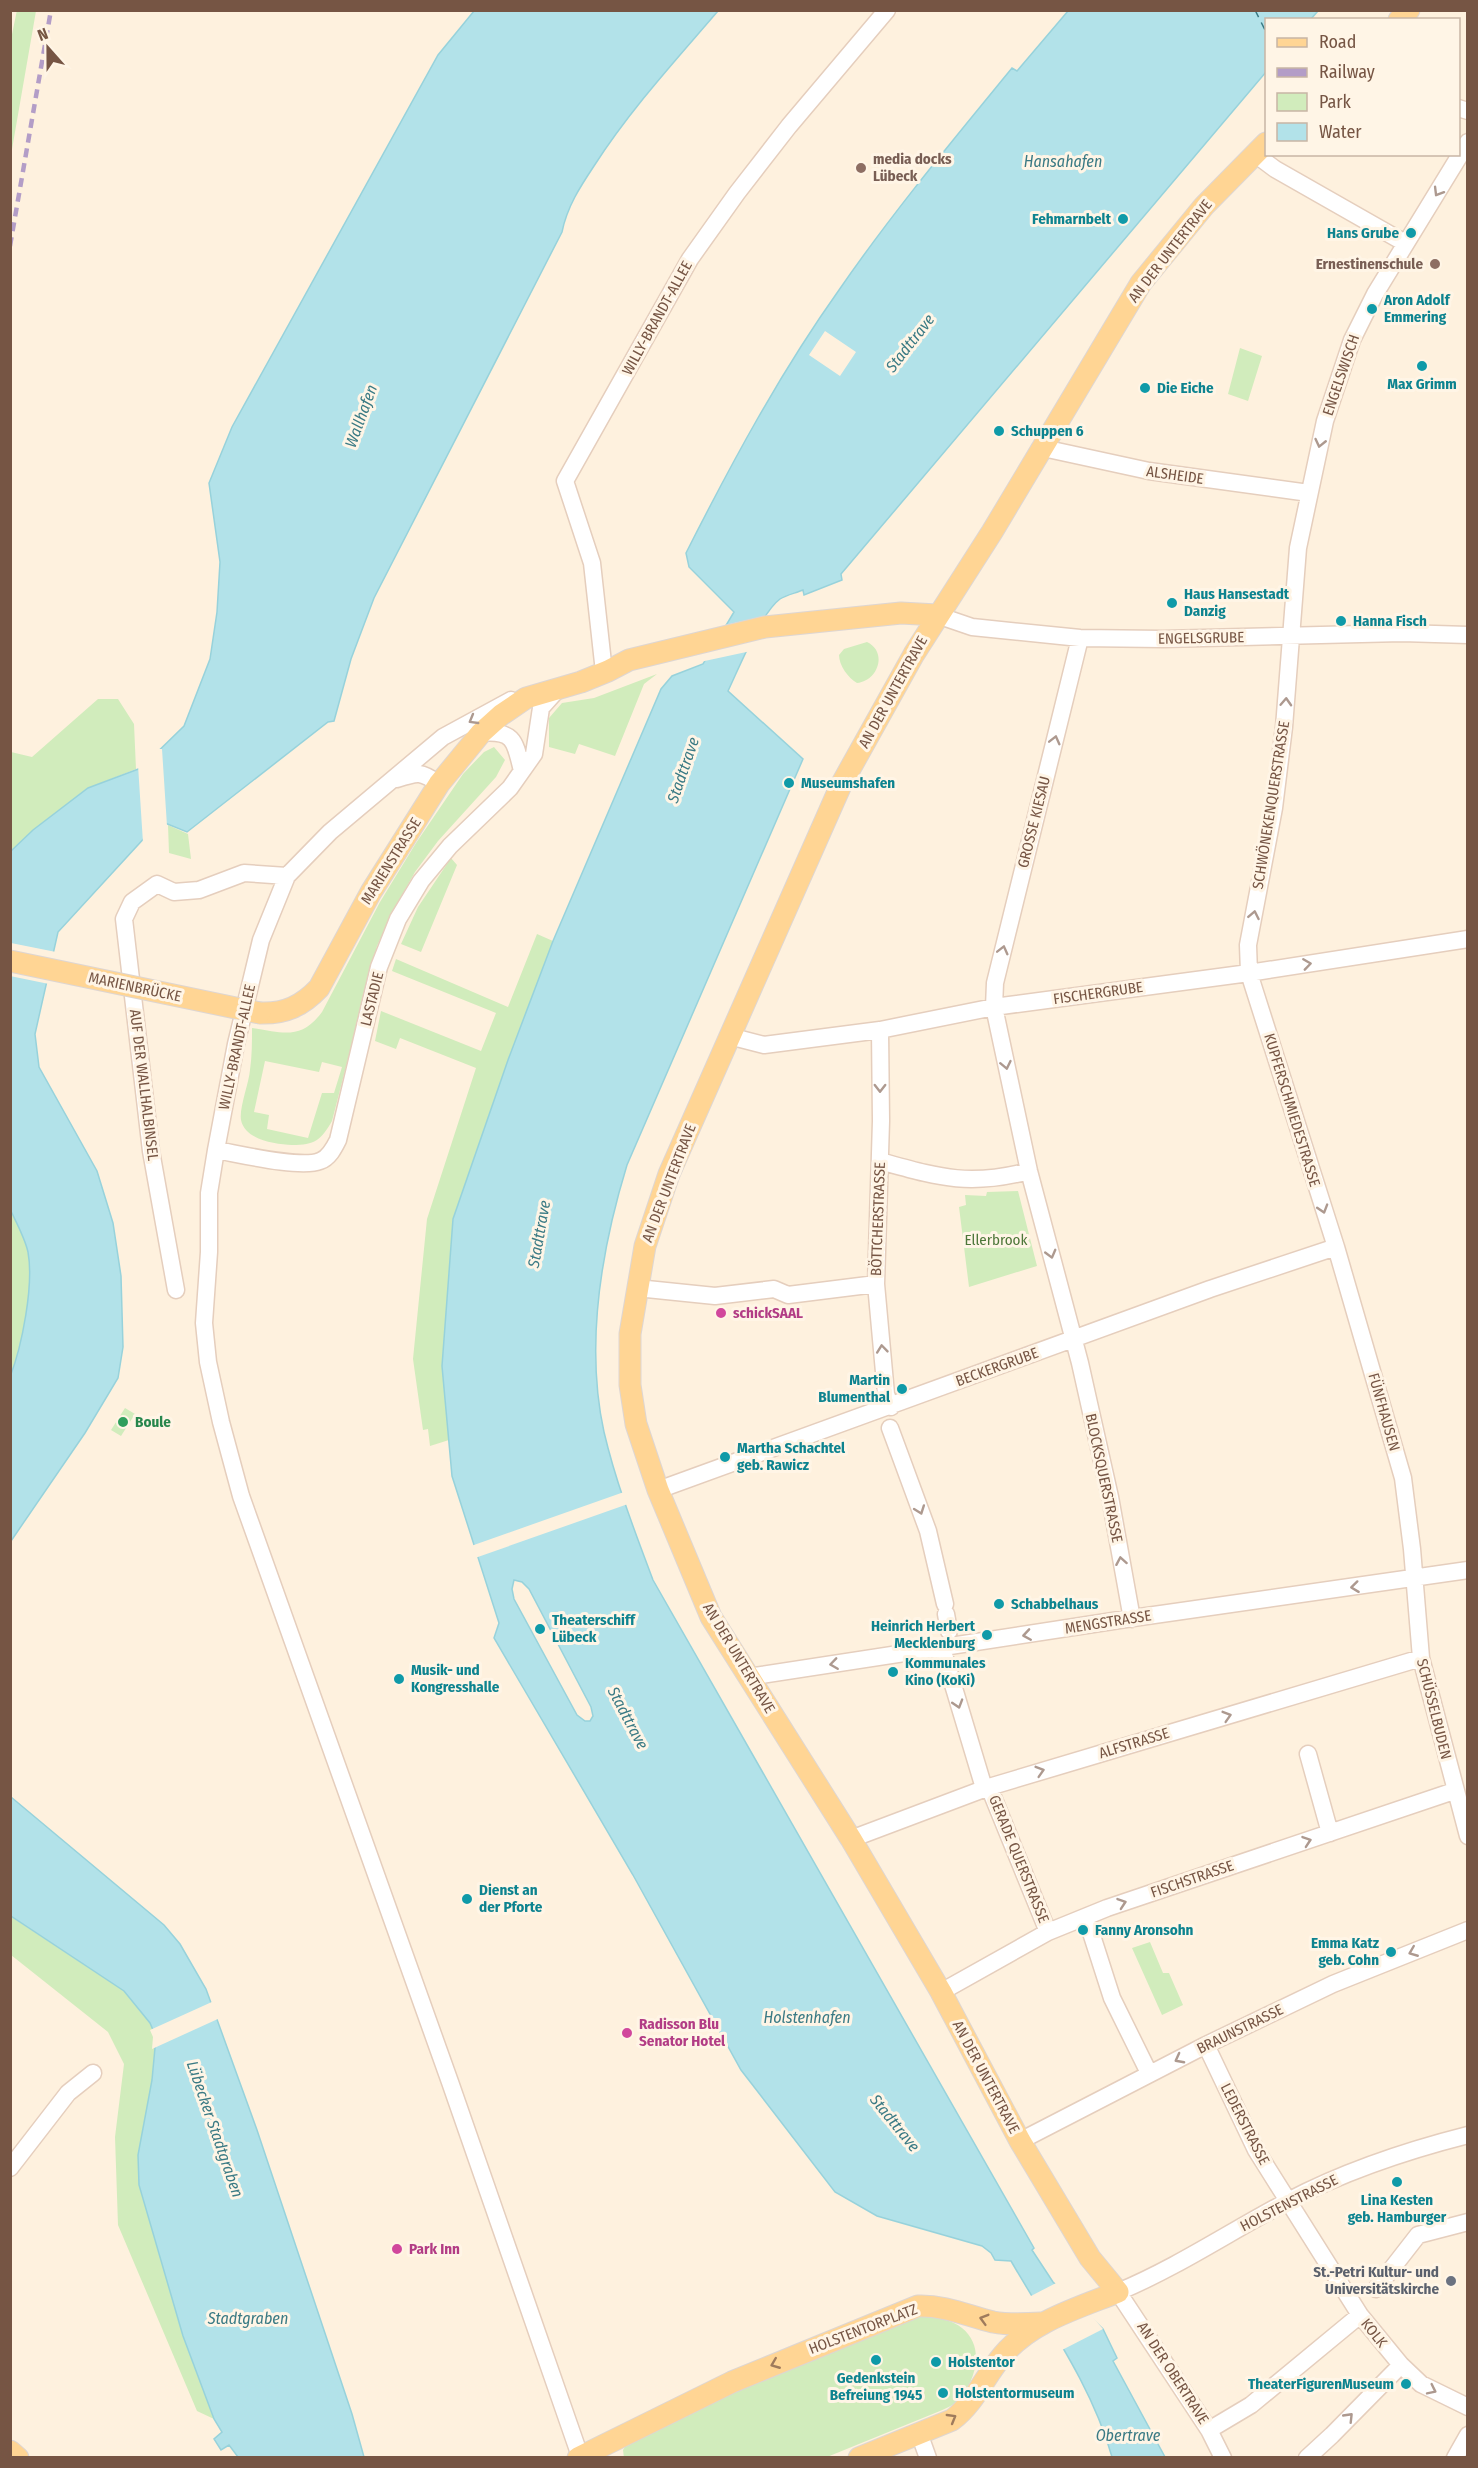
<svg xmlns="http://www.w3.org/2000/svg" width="1478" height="2468" font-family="'Fira Sans Condensed',sans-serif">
  <rect width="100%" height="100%" fill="#fef1de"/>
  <path fill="#d1ecbc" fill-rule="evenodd" d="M 17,10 L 36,11 L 11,155 L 10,44 Z
    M 1240,348 L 1262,356 L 1248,401 L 1228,394 Z
    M 867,642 C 888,652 878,681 857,683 C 848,678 839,665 839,655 L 844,649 Z
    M 657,674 L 644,684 L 615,756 L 579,744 L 575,754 L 549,747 L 549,718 L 562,703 L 594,698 Z
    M 98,699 L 118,699 L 134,724 L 136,769 L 88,788 L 33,830 L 11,851 L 11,752 L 32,757 Z
    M 494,747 L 505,760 L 496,777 L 438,841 L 415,872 L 396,906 L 377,946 L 332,1121 C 321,1140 315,1145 292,1145 C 275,1144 245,1140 241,1120 C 239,1108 249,1083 250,1070 C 252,1056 252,1042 252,1028 C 284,1033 301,1040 322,1012 L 380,902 L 416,843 L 463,774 L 484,752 ZM 265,1061 L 319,1072 L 322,1062 L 342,1067 L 334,1093 L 322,1093 L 308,1138 L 267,1129 L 269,1115 L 254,1112 Z
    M 168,825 L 188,834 L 191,859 L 169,853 Z
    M 451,858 L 457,865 L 421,952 L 401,944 L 418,907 Z
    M 537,934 L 553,941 L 508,1060 L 453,1219 L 442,1366 L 449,1440 L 430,1446 L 428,1429 L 423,1430 L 413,1359 L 427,1219 L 476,1068 L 400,1038 L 396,1049 L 375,1041 L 381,1011 L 481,1051 L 496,1013 L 392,971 L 396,959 L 508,1007 Z
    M 1018,1191 L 1037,1266 L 969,1287 L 959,1207 L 966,1205 L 965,1195 L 986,1196 L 987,1192 Z
    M 10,1209 C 16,1222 25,1238 28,1252 C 34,1285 22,1346 11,1377 Z
    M 125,1408 L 135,1414 L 121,1436 L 111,1430 Z
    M 10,1916 L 124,1991 L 150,2023 L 156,2037 L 152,2080 L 183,2336 L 214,2419 L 197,2411 L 118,2225 L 115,2137 L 124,2064 L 108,2032 L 11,1955 Z
    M 1150,1942 L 1163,1973 L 1169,1973 L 1183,2005 L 1162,2015 L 1132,1948 Z
    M 927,2315 C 939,2318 952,2320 962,2328 C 986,2347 976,2383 956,2402 C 952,2406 946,2408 940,2411 L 827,2457 L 624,2458 L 623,2450 L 625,2447 L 744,2387 L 911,2318 Z"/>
  <path fill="#b2e2e9" stroke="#97d2db" stroke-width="1.5" fill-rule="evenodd" d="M 474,11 L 718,11 C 675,61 630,110 594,166 C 580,187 567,207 562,232 L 374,598 L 351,659 L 334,721 L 328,722 L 187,832 L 160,821 L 58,932 L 35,1034 L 39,1067 L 97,1171 L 113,1223 L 121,1276 L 123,1347 L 118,1378 L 85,1433 L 11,1541 L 10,1377 C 22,1346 34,1285 28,1252 C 25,1238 16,1222 10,1209 L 11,851 L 33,830 L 88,788 L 141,768 L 184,726 L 210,659 L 217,612 L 220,562 L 209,483 L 232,427 L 438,55 Z
    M 1068,11 L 1318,11 L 1311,19 L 1266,20 L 1266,72 L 841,574 L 842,580 L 804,595 L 803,590 C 796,593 786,595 780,599 C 761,613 739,668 728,691 L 803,759 L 627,1165 C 601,1250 585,1345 604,1432 C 616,1483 635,1532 653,1580 L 1034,2248 L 1032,2250 L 1053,2282 L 1103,2329 L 1117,2358 L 1113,2361 L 1165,2457 L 1112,2457 C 1092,2386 1048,2325 1011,2261 L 995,2260 L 991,2253 L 982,2246 L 877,2216 L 835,2192 L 741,2070 L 633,1875 L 494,1638 L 499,1623 L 452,1476 L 442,1366 L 453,1219 L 508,1060 L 553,941 L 661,689 L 672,676 L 703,664 L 734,612 L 689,567 L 686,553 C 732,462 780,373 839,290 C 892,213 953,140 1012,68 L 1017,71 ZM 514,1580 L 522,1582 L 529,1589 L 591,1707 L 593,1716 L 590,1721 L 585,1721 L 577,1715 L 514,1599 L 512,1589 Z
    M 11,1797 L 164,1925 L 180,1944 L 206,1989 L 257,2130 L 352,2414 L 364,2457 L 238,2457 L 229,2445 L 221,2450 L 214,2439 L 222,2432 L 214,2419 L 183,2336 L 139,2185 L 138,2155 L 152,2080 L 156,2037 L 150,2023 L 124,1991 L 11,1916 Z"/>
  <path fill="#fef1de" d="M 825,331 L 856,352 L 840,376 L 809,355 Z
    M 770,615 L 751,651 L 700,662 L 721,626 Z
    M 157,749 L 162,749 L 167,826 L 161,824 L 143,843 L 138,765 Z
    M 11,943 L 56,952 L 49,984 L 10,976 Z
    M 624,1492 L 628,1504 L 475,1558 L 471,1546 Z
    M 214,2001 L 220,2018 L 152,2049 L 153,2037 L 150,2030 Z
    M 1058,2282 L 1083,2306 L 1103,2329 L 1062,2350 L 1029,2297 Z"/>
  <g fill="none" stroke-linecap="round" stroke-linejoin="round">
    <path stroke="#3a7a84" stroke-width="1.5" stroke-dasharray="8 6" stroke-linecap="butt" d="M 1255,10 L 1266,32"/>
    <g stroke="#e5cebd" stroke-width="19">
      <path id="minor" d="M 1458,108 L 1468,111
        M 1468,142 L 1375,294 L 1352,340 L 1325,421 L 1298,548 L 1284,727 L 1274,808 L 1248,945 L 1249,973 L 1336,1247 L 1403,1478 L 1412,1549 L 1421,1658 L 1468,1836
        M 1255,154 L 1275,169 L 1405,243
        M 1043,448 L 1149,471 L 1309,493
        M 937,615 L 972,627 L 1080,638 L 1163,639 L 1402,633 L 1468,635
        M 1080,638 L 995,983 L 994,1007 L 1029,1171 L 1080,1363 L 1110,1497 L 1132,1619
        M 608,671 L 603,663 L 592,563 L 565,481 L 690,259 L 737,193 L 789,126 L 887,10
        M 511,700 L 443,737 L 330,832 L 287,876 L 261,940 L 236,1044 L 216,1150 L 209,1193 L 209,1252 L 204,1323 L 208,1362 L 221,1422 L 241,1496 L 450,2082 L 580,2456
        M 481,733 C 515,730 515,742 522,771
        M 397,779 C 418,772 421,771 439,784
        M 880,1030 L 881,1121 L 876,1284 L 886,1394 L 891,1407
        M 729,1036 L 764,1045 L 880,1030 L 994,1007 L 1249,973 L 1468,939
        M 216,1150 C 239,1154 301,1169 320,1161 C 329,1158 334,1148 338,1140 L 379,967 L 398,919 L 421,881 L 450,846 L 510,788 L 534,754 L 541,708 L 559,688
        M 880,1161 C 938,1177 968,1187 1029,1171
        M 637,1288 L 715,1296 L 774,1289 L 788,1295 L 876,1284
        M 176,1290 L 151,1151 L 124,919 L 132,902 L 157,884 L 174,892 L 199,890 L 244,873 L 287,876
        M 890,1428 L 900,1455
        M 900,1455 L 928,1531 L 945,1604
        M 658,1490 L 1210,1289 L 1336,1247
        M 946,1614 L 949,1631
        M 942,1648 L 984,1788
        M 748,1677 L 1126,1619 L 1468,1570
        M 1308,1754 L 1330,1833
        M 989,1787 L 1048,1932
        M 851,1839 L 989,1787 L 1421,1658
        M 1086,1917 L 1112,1998 L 1149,2073
        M 941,1992 L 1048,1932 L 1107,1908 L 1454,1791
        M 1206,2045 L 1256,2150 L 1360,2315 L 1401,2365 L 1421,2384 L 1468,2407
        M 1020,2141 L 1206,2045 L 1333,1984 L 1468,1930
        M 10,2168 L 68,2093 L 93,2073
        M 1376,2289 L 1418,2235 L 1468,2222
        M 1209,2430 L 1251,2405 L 1360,2315
        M 919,2433 L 928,2458
        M 1223,2458 L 1209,2430 L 1118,2292 C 1178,2267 1231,2231 1288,2201 C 1345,2171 1405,2151 1468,2135
        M 1307,2458 L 1332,2435 L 1401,2365
        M 1455,2458 L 1468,2435"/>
    </g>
    <g stroke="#ded6d2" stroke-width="23">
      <path id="major" d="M 1399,20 L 1409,10
        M 260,1013 C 285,1014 302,1006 319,988 L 371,892 L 439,784 L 481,733 L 501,715 L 526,698 L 581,682 L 608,671 L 629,660 L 765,627 L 901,613 L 937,615
        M 10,2451 L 18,2458
        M 578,2458 L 732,2382 L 918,2306 C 945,2305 968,2316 993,2322 C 1009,2325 1025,2324 1041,2323
        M 859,2458 L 952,2420 C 974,2404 985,2376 1003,2355 C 1032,2321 1078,2308 1118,2292 L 1090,2258 L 1020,2141 L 941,1992 L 851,1839 L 711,1617 L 658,1490 L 636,1424 L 630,1385 L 630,1334 L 645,1246 L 669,1174 L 841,785 L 914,654 L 992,532 L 1141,283 L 1204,206 L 1266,143"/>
    </g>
    <use href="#minor" stroke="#fff" stroke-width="16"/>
    <use href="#major" stroke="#ffd594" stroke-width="21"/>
    <path stroke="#b39dc7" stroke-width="4.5" stroke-dasharray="9 6" stroke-linecap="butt" d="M 10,246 L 51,10"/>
    <g stroke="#ded6d2" stroke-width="23" stroke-linecap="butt">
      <path id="major-bridge" d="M 10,961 L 260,1013"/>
    </g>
    <use href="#major-bridge" stroke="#ffd594" stroke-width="21"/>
  </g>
  <defs><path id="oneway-chevron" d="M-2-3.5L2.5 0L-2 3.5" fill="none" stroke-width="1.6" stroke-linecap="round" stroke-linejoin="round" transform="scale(1.5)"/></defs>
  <g stroke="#ad998f">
    <use href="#oneway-chevron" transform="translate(1438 192) rotate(121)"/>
    <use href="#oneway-chevron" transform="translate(1320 443) rotate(103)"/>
    <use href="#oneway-chevron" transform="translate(1286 702) rotate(-87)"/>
    <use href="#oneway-chevron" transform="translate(473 720) rotate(150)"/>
    <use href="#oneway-chevron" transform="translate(1055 740) rotate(-76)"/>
    <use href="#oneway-chevron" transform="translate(1254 915) rotate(-79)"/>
    <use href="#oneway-chevron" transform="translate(1003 950) rotate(-76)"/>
    <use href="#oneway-chevron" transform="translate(1307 964) rotate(-8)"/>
    <use href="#oneway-chevron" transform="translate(1006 1065) rotate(78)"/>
    <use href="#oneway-chevron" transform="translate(880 1088) rotate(90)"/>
    <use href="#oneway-chevron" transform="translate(1323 1209) rotate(73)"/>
    <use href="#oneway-chevron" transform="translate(1051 1254) rotate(75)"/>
    <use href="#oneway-chevron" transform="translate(882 1349) rotate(-96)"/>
    <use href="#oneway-chevron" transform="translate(920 1510) rotate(70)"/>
    <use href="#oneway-chevron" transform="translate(1121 1561) rotate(-100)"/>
    <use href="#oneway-chevron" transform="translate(1355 1587) rotate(173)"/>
    <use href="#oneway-chevron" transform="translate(1027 1635) rotate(171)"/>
    <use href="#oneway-chevron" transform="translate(834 1664) rotate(172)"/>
    <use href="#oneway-chevron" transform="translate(958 1704) rotate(73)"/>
    <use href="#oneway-chevron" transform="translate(1227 1716) rotate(-17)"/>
    <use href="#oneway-chevron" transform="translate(1040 1771) rotate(-17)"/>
    <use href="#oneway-chevron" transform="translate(1307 1841) rotate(-19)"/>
    <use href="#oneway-chevron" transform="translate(1122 1903) rotate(-19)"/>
    <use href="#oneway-chevron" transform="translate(1413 1952) rotate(158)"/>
    <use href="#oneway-chevron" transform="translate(1179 2059) rotate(152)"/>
    <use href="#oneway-chevron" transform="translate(1432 2390) rotate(26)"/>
    <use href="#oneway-chevron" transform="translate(1349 2417) rotate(-46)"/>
  </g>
  <g stroke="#9f7b5c">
    <use href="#oneway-chevron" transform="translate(984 2319) rotate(-164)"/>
    <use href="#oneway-chevron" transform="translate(775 2364) rotate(158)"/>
    <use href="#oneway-chevron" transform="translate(952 2418) rotate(-30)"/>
  </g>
  <g fill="#8d6e63" stroke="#fff5e6" stroke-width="2">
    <circle cx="861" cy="168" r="6"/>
    <circle cx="1435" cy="264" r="6"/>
  </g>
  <g fill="#0f9aa8" stroke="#fff5e6" stroke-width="2">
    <circle cx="1123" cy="219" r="6"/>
    <circle cx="1411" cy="233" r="6"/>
    <circle cx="1372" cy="309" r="6"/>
    <circle cx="1422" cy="366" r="6"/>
    <circle cx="1145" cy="388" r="6"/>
    <circle cx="999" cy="431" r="6"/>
    <circle cx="1172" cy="603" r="6"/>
    <circle cx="1341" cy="621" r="6"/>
    <circle cx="789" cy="783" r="6"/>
    <circle cx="902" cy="1389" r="6"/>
    <circle cx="725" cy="1457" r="6"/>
    <circle cx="999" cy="1604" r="6"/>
    <circle cx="540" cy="1629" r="6"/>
    <circle cx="987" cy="1635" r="6"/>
    <circle cx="893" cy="1672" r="6"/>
    <circle cx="399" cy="1679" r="6"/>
    <circle cx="467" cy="1899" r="6"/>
    <circle cx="1083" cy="1930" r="6"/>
    <circle cx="1391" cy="1952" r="6"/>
    <circle cx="1397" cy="2182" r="6"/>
    <circle cx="876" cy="2360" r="6"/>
    <circle cx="936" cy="2362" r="6"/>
    <circle cx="1406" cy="2384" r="6"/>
    <circle cx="943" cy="2393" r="6"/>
  </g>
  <g fill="#d1479c" stroke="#fff5e6" stroke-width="2">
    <circle cx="721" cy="1313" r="6"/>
    <circle cx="627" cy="2033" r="6"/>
    <circle cx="397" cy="2249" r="6"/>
  </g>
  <circle fill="#2e9e5b" stroke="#fff5e6" stroke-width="2" cx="123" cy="1422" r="6"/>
  <circle fill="#6b7280" stroke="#fff5e6" stroke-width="2" cx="1451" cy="2281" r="6"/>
  <g text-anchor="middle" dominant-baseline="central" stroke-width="6" stroke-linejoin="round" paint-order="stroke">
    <g font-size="15" font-weight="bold" fill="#785e54" stroke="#fff5e6" text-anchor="start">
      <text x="873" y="159">media docks<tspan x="873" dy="17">Lübeck</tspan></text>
      <text x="1423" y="264" text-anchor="end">Ernestinenschule</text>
    </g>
    <g font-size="15" font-weight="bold" fill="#0d838f" stroke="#fff5e6" text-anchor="start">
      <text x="1111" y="219" text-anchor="end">Fehmarnbelt</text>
      <text x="1399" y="233" text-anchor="end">Hans Grube</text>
      <text x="1384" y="300">Aron Adolf<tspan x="1384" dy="17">Emmering</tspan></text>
      <text x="1422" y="384" text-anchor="middle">Max Grimm</text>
      <text x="1157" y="388">Die Eiche</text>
      <text x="1011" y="431">Schuppen 6</text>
      <text x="1184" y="594">Haus Hansestadt<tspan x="1184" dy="17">Danzig</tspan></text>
      <text x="1353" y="621">Hanna Fisch</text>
      <text x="801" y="783">Museumshafen</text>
      <text x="890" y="1380" text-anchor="end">Martin<tspan x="890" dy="17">Blumenthal</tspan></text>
      <text x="737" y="1448">Martha Schachtel<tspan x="737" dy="17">geb. Rawicz</tspan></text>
      <text x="1011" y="1604">Schabbelhaus</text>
      <text x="552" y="1620">Theaterschiff<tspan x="552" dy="17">Lübeck</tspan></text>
      <text x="975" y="1626" text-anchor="end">Heinrich Herbert<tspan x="975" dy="17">Mecklenburg</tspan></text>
      <text x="905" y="1663">Kommunales<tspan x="905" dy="17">Kino (KoKi)</tspan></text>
      <text x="411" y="1670">Musik- und<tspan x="411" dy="17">Kongresshalle</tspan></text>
      <text x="479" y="1890">Dienst an<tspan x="479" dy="17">der Pforte</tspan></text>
      <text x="1095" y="1930">Fanny Aronsohn</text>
      <text x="1379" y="1943" text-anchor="end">Emma Katz<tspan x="1379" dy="17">geb. Cohn</tspan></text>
      <text x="1397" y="2200" text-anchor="middle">Lina Kesten<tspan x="1397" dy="17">geb. Hamburger</tspan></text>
      <text x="948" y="2362">Holstentor</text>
      <text x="876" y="2378" text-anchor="middle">Gedenkstein<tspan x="876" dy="17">Befreiung 1945</tspan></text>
      <text x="1394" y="2384" text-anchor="end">TheaterFigurenMuseum</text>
      <text x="955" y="2393">Holstentormuseum</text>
    </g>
    <g font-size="15" fill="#765544" stroke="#fff5e6">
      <text transform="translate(1170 251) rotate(-52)">AN DER UNTERTRAVE</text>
      <text transform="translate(657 318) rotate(-61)">WILLY-BRANDT-ALLEE</text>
      <text transform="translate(1341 375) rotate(-71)">ENGELSWISCH</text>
      <text transform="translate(1175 475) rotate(8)">ALSHEIDE</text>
      <text transform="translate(1201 638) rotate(-1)">ENGELSGRUBE</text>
      <text transform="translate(893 692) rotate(-61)">AN DER UNTERTRAVE</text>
      <text transform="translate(1271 805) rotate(-81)">SCHWÖNEKENQUERSTRASSE</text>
      <text transform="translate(1034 822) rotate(-76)">GROSSE KIESAU</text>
      <text transform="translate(391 861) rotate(-58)">MARIENSTRASSE</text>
      <text transform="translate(135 987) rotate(12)">MARIENBRÜCKE</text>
      <text transform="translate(1098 993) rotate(-8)">FISCHERGRUBE</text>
      <text transform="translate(372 999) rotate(-76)">LASTADIE</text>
      <text transform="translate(237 1047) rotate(-78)">WILLY-BRANDT-ALLEE</text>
      <text transform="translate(144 1085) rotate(83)">AUF DER WALLHALBINSEL</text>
      <text transform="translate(1292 1110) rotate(73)">KUPFERSCHMIEDESTRASSE</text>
      <text transform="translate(669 1183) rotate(-69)">AN DER UNTERTRAVE</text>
      <text transform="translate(878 1219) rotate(-88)">BÖTTCHERSTRASSE</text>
      <text transform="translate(997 1367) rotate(-20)">BECKERGRUBE</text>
      <text transform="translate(1384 1412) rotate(74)">FÜNFHAUSEN</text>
      <text transform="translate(1104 1478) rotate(78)">BLOCKSQUERSTRASSE</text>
      <text transform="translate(1108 1622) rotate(-9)">MENGSTRASSE</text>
      <text transform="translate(739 1658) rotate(59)">AN DER UNTERTRAVE</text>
      <text transform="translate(1434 1709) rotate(76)">SCHÜSSELBUDEN</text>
      <text transform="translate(1134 1743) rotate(-17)">ALFSTRASSE</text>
      <text transform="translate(1019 1859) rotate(68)">GERADE QUERSTRASSE</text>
      <text transform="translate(1192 1879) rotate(-19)">FISCHSTRASSE</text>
      <text transform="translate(1240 2029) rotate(-26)">BRAUNSTRASSE</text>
      <text transform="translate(986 2077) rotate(62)">AN DER UNTERTRAVE</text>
      <text transform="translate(1245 2124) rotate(63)">LEDERSTRASSE</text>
      <text transform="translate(1289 2203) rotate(-27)">HOLSTENSTRASSE</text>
      <text transform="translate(863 2329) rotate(-21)">HOLSTENTORPLATZ</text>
      <text transform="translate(1374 2333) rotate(51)">KOLK</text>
      <text transform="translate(1173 2373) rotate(57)">AN DER OBERTRAVE</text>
    </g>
    <g font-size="15" fill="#4d7739" stroke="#fff5e6">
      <text x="996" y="1240">Ellerbrook</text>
    </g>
    <g font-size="15" font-weight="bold" fill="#b23c85" stroke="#fff5e6" text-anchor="start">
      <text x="733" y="1313">schickSAAL</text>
      <text x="639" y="2024">Radisson Blu<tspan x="639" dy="17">Senator Hotel</tspan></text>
      <text x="409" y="2249">Park Inn</text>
    </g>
    <g font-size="15" font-weight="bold" fill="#27864d" stroke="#fff5e6" text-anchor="start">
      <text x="135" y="1422">Boule</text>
    </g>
    <g font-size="15" font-weight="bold" fill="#5b616d" stroke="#fff5e6" text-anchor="end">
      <text x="1439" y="2272">St.-Petri Kultur- und<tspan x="1439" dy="17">Universitätskirche</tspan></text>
    </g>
    <g font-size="16" font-style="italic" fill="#3a7a84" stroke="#fff5e6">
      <text x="1063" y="161">Hansahafen</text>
      <text transform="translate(910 343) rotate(-52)">Stadttrave</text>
      <text transform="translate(361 416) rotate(-70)">Wallhafen</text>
      <text transform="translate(683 770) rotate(-71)">Stadttrave</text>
      <text transform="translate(539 1234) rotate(-80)">Stadttrave</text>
      <text transform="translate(628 1718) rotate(62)">Stadttrave</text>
      <text x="807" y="2017">Holstenhafen</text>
      <text transform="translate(895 2123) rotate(51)">Stadttrave</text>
      <text transform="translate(215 2129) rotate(71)">Lübecker Stadtgraben</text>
      <text x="248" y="2318">Stadtgraben</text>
      <text x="1128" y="2435">Obertrave</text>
    </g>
  </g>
  <rect width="1478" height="2468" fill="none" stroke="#765544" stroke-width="24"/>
  <rect x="1265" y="18" width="195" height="138" fill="#fff5e6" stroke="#c8b5a5" stroke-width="1.5"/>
  <rect x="1277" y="38" width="30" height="9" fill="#ffd594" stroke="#c8b5a5" stroke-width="1.5"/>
  <text x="1319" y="48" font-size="18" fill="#765544">Road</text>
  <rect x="1277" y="68" width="30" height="9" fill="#b39dc7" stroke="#c8b5a5" stroke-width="1.5"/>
  <text x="1319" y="78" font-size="18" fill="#765544">Railway</text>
  <rect x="1277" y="93" width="30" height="18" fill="#d1ecbc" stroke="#c8b5a5" stroke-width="1.5"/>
  <text x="1319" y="108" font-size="18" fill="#765544">Park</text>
  <rect x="1277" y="123" width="30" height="18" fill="#b2e2e9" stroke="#c8b5a5" stroke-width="1.5"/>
  <text x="1319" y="138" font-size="18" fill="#765544">Water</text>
  <g transform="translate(48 48) rotate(339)" stroke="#fff5e6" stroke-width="4.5" paint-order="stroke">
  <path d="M0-4.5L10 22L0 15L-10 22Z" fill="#765544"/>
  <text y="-9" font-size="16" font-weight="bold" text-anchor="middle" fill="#765544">N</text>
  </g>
</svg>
